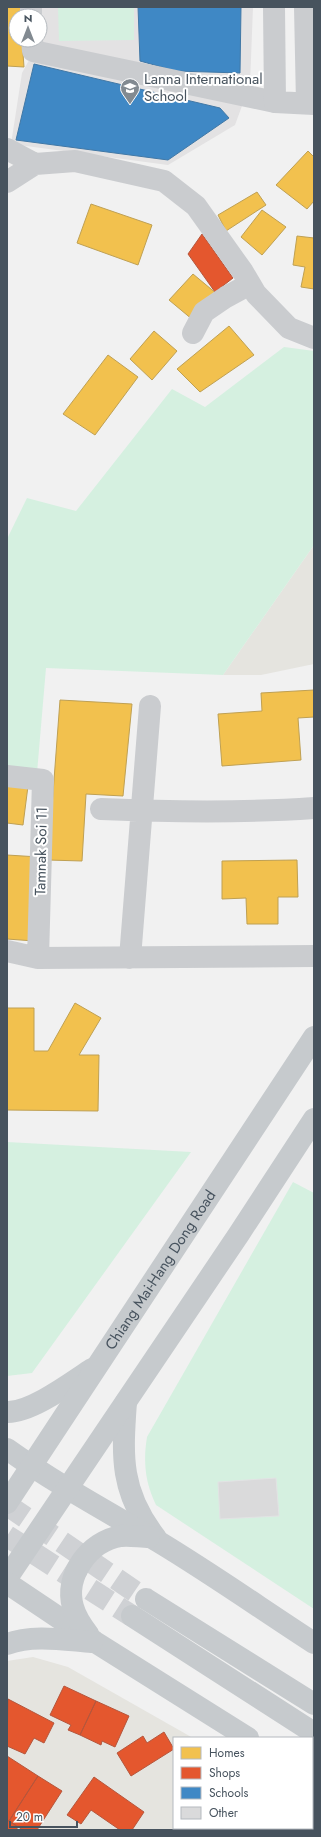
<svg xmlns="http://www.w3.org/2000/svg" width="321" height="1837" font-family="Jost,sans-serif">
  <rect width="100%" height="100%" fill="#f1f1f1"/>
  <path fill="#e5e4df" d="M 314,545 L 314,664 L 261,675 L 223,675 Z
    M 33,1657 L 68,1667 L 193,1738 L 174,1738 L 174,1828 L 312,1828 L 312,1806 L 314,1807 L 314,1830 L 7,1830 L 7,1661 Z"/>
  <path fill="#e3e2e3" d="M 39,7 L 253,7 L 250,84 L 235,125 L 168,165 L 11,144 L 22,73 L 40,40 Z"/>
  <path fill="#d5f0e0" d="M 58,7 L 134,7 L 134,40 L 59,41 Z
    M 284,347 L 314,351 L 314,545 L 223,675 L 46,668 L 37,773 L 7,769 L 7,539 L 27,498 L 76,511 L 172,389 L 205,407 Z
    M 7,1142 L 191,1152 L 32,1373 L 7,1376 Z
    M 293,1182 L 314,1193 L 314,1609 L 156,1505 C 145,1482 143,1462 147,1437 Z
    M 312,1806 L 314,1807 L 314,1830 L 254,1830 L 248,1828 L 312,1828 Z"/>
  <path fill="#f2c14e" stroke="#bfa053" d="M 7,7 L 21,7 L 21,16 L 16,16 L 16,40 L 22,40 L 24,67 L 7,66 Z
    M 308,151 L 314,157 L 314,201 L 307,209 L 276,185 Z
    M 257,192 L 266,205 L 226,231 L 218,215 Z
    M 91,204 L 152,225 L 138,265 L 77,243 Z
    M 262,210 L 286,227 L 262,255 L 241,237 Z
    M 297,236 L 314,238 L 314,289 L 301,287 L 305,267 L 293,265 Z
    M 193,274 L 217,294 L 193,320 L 169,300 Z
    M 229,326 L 254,355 L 200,392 L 177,369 Z
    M 154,331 L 177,351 L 152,380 L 130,359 Z
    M 108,355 L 138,377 L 95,435 L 63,414 Z
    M 314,690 L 314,717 L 298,718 L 301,760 L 222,766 L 218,714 L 262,711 L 261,693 Z
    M 60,700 L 132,704 L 123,796 L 86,794 L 82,861 L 48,860 Z
    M 7,783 L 28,786 L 23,825 L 7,823 Z
    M 7,855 L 39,857 L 34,941 L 7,939 Z
    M 297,860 L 298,897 L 278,897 L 278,924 L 247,924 L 246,898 L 222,899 L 222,861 Z
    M 75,1003 L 101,1018 L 79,1055 L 99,1055 L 98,1111 L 7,1110 L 7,1008 L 34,1008 L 34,1051 L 48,1051 Z"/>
  <path fill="#e4572e" stroke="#b5563c" d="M 202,234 L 233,278 L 215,292 L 188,254 Z
    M 64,1686 L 96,1701 L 80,1735 L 68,1730 L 71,1725 L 50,1715 Z
    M 8,1699 L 54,1723 L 44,1743 L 34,1738 L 25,1754 L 7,1746 Z
    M 96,1701 L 129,1716 L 115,1747 L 102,1741 L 101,1745 L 80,1735 Z
    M 164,1732 L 174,1749 L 131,1776 L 117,1753 L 143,1736 L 147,1743 Z
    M 7,1756 L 38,1776 L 9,1821 L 7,1820 Z
    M 38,1776 L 62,1791 L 37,1830 L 23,1830 L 9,1821 Z
    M 94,1777 L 144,1812 L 132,1830 L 120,1830 L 91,1810 L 81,1824 L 67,1815 Z
    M 7,1820 L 18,1827 L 16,1830 L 7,1830 Z
    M 270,1828 L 308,1828 L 308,1830 L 270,1830 Z"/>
  <path fill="#3f88c5" stroke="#4178a6" d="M 138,7 L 241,7 L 240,73 L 176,71 L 140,61 Z
    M 34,64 L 220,108 L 229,118 L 168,160 L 16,140 Z"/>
  <path fill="#dadadb" stroke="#e2e3e4" d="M 276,1478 L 279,1516 L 220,1519 L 218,1482 Z"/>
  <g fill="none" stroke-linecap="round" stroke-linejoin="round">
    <path stroke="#cfd1d4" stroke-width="22" stroke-dasharray="22 11" stroke-linecap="butt" d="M 7,1505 L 146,1599
      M 7,1536 L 132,1616"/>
    <path stroke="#cacccf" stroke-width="22" d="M 31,7 L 31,16
      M 32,40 L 33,51 L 275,102
      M 7,149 L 35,164
      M 7,182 L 35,164 L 75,161 L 164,181 L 196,206 L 243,272 L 256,294 L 289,328 L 314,338
      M 193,333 L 204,312 L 226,297 L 250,284
      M 7,776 L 43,780 L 38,958
      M 101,809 C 172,812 243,813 314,808
      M 7,951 L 38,958 L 314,956
      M 130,958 L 150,706"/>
    <path stroke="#cacccf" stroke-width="22" d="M 274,7 L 275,102 L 314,104
      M 305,7 L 307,103"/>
    <g stroke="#c6cacd" stroke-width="22">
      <path d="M 126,1402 C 122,1457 120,1492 156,1538"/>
      <path d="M 7,1412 C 31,1413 72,1382 92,1369"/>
      <path d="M 7,1449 C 56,1484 108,1512 159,1542 C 212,1574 263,1610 314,1643"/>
      <path id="s1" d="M 7,1503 L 314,1037"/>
      <path d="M 7,1578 L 239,1234 L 314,1119"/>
      <path d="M 7,1583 L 95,1642 L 248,1738"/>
      <path d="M 146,1599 L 314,1704"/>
      <path d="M 132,1616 L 314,1733"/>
      <path d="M 88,1634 C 81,1625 76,1618 73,1607 C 64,1576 89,1541 121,1536 C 130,1535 140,1537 149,1537"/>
      <path d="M 7,1644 C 33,1634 65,1640 92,1642"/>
      <path d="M 312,1778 L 314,1779"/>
    </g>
  </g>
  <defs>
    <g id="school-pin" transform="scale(1)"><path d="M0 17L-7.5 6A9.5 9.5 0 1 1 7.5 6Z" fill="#828a91" stroke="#fff"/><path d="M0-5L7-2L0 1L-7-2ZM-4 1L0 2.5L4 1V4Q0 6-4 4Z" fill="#fff"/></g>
  </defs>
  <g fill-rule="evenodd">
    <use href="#school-pin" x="130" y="88"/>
  </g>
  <g text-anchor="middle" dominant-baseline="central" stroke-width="4" stroke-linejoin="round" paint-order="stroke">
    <g font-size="15" fill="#47535e" stroke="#fff" text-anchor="start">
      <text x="144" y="79">Lanna International<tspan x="144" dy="17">School</tspan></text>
    </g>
    <g font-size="15" fill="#47535e" stroke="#fff">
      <text transform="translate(41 851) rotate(-89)">Tamnak Soi 11</text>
      <text stroke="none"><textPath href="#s1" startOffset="279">Chiang Mai-Hang Dong Road</textPath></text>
    </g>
  </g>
  <rect width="321" height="1837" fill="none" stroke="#47535e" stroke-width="16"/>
  <rect x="173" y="1737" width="140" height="92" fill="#ffffff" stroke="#b5babf"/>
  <rect x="181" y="1747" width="20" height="12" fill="#f2c14e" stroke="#b5babf"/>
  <text x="209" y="1757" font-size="12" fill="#47535e">Homes</text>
  <rect x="181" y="1767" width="20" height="12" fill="#e4572e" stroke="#b5babf"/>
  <text x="209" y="1777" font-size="12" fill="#47535e">Shops</text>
  <rect x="181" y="1787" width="20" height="12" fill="#3f88c5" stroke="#b5babf"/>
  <text x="209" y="1797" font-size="12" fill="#47535e">Schools</text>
  <rect x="181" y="1807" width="20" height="12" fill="#dadadb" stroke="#b5babf"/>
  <text x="209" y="1817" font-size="12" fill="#47535e">Other</text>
  <g transform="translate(28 28)"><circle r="19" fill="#ffffff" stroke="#b5babf"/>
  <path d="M0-3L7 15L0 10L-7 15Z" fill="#828a91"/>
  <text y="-6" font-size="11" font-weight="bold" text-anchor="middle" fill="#47535e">N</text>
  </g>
  <path d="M10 1821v6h67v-6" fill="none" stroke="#47535e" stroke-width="2"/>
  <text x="16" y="1821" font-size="12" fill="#47535e" stroke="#ffffff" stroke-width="3" paint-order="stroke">20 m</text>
</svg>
